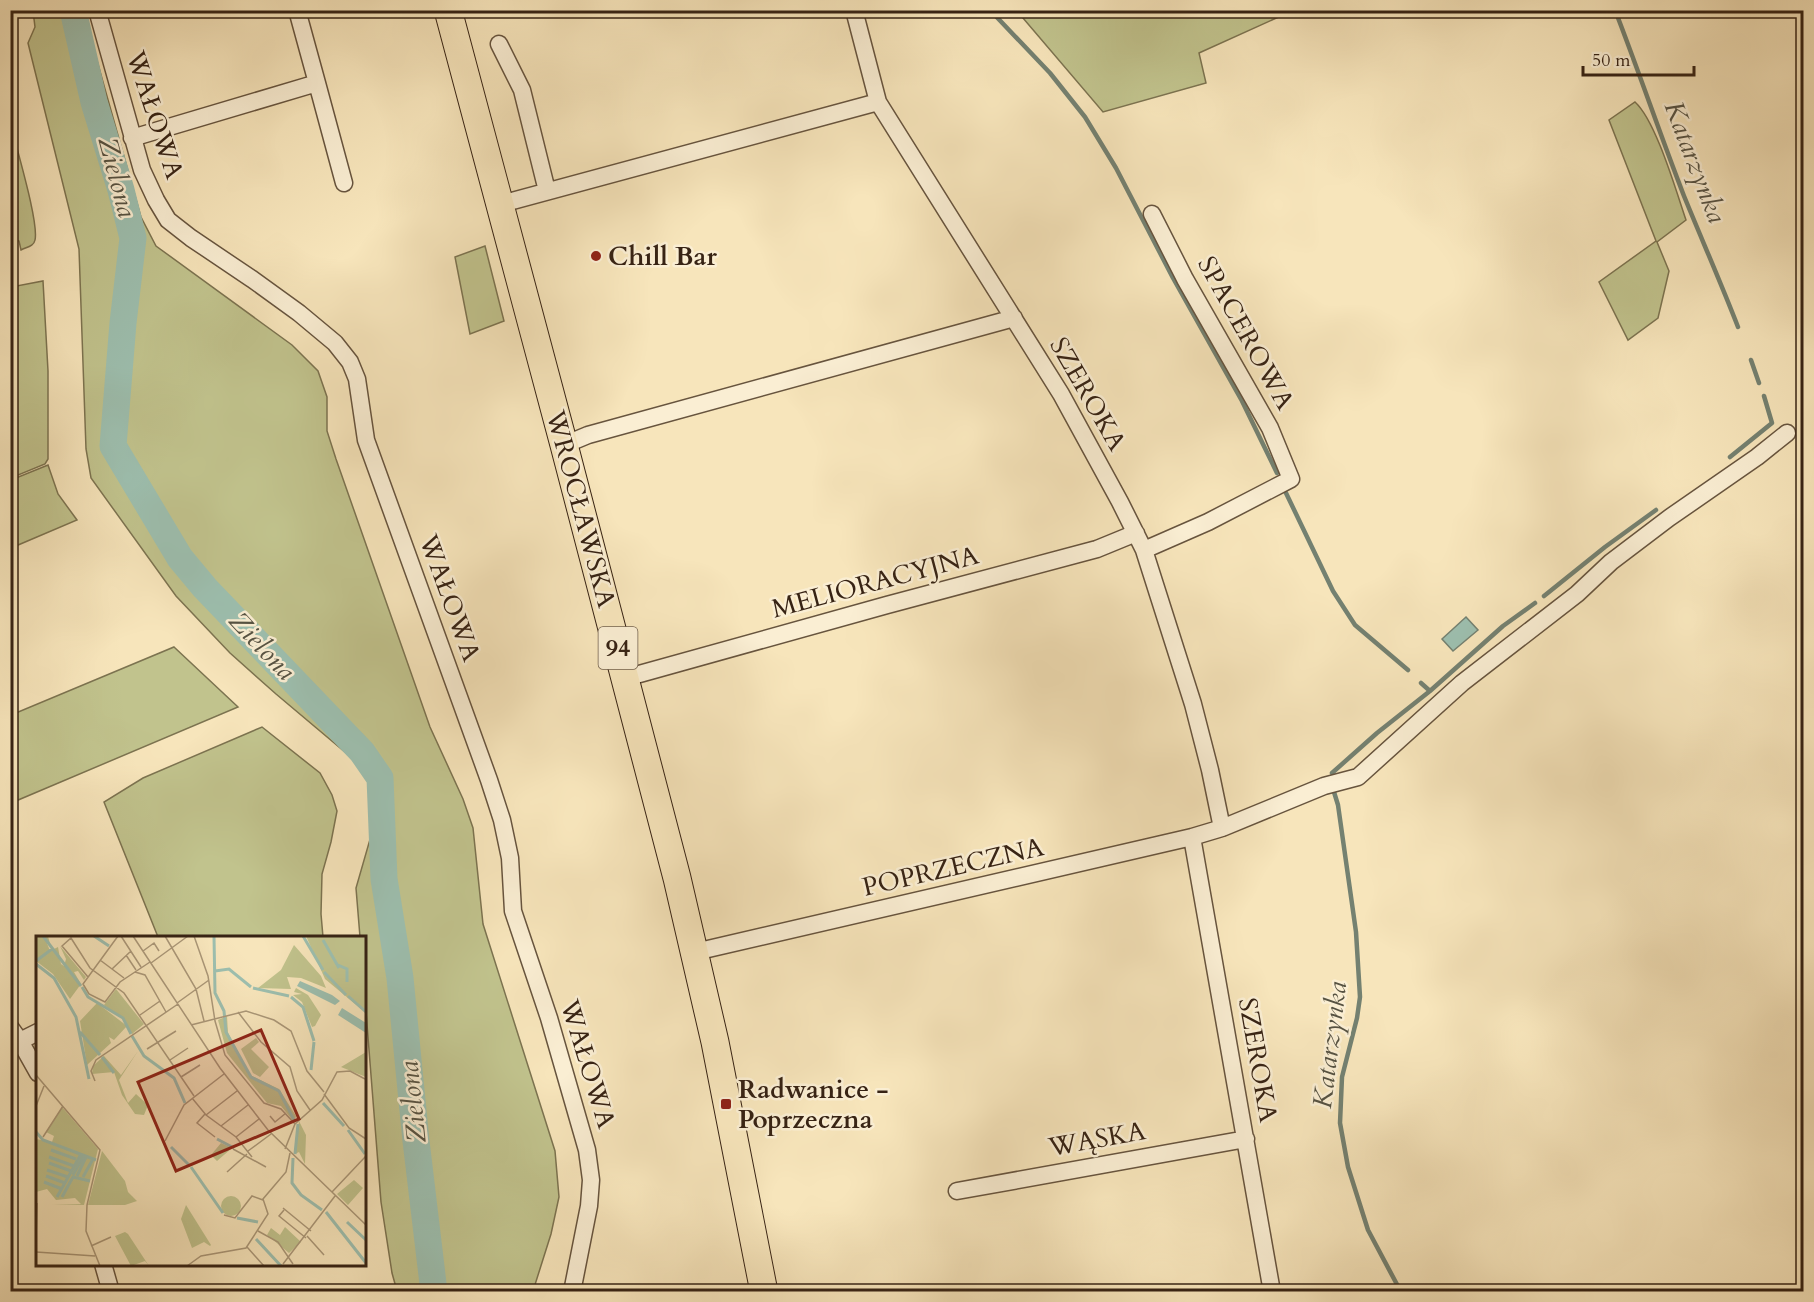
<svg xmlns="http://www.w3.org/2000/svg" width="1814" height="1302" font-family="Cardo,serif">
  <rect width="100%" height="100%" fill="#f7e5bb"/>
  <filter id="stains"><feTurbulence type="fractalNoise" baseFrequency=".00333" numOctaves="4"/><feColorMatrix values="0 0 0 0 .2 0 0 0 0 .09 0 0 0 0 .02 0 0 0 .5 -.17"/></filter>
  <radialGradient id="worn" r=".72"><stop offset=".6" stop-color="#630" stop-opacity="0"/><stop offset="1" stop-color="#630" stop-opacity=".3"/></radialGradient>
  <path fill="#c1c38d" stroke="#7c7350" stroke-width="1.5" d="M 33,11 L 83,11 L 141,217 L 156,246 L 292,345 L 318,371 L 327,397 L 327,431 L 336,459 L 430,727 L 463,799 L 473,828 L 483,924 L 555,1151 L 559,1197 L 551,1234 L 533,1291 L 397,1291 L 392,1273 L 381,1202 L 365,999 L 364,938 L 360,937 L 356,888 L 373,829 L 374,807 L 368,779 L 352,758 L 276,694 L 230,653 L 176,596 L 91,478 L 86,449 L 79,249 L 28,43 L 35,27 Z
    M 1017,11 L 1292,11 L 1199,53 L 1206,83 L 1103,112 Z
    M 1635,102 C 1656,121 1676,191 1686,220 L 1657,242 L 1669,271 L 1658,318 L 1628,340 L 1599,282 L 1656,241 L 1609,120 Z
    M 11,125 C 16,147 39,222 35,240 C 34,246 27,247 21,250 L 19,241 L 11,238 Z
    M 485,246 L 504,321 L 470,334 L 455,257 Z
    M 43,281 L 48,371 L 48,459 L 45,464 L 11,478 L 11,287 Z
    M 48,465 L 58,494 L 77,520 L 11,548 L 11,480 Z
    M 174,647 L 238,707 L 11,803 L 11,715 Z
    M 262,727 L 320,773 L 332,795 L 337,811 L 331,842 L 322,874 L 321,914 L 323,937 L 158,937 L 104,802 L 143,778 Z"/>
  <path fill="#9dbfaf" stroke="#748171" stroke-width="1.5" d="M 1466,617 L 1478,630 L 1453,651 L 1442,639 Z"/>
  <g fill="none" stroke-linecap="round" stroke-linejoin="round">
    <path stroke="#748171" stroke-width="4.5" d="M 990,10 L 1050,73 L 1085,117 L 1116,168 L 1173,278 L 1242,401 L 1277,473
      M 1615,10 C 1639,72 1660,134 1684,196 C 1702,240 1721,283 1738,327
      M 1751,360 L 1759,383
      M 1730,457 L 1772,423 L 1764,396
      M 1286,493 L 1333,591 L 1355,625 L 1408,670
      M 1544,596 L 1605,547 L 1656,510
      M 1421,683 L 1430,691
      M 1332,773 L 1377,733 L 1430,691 L 1503,626 L 1535,603
      M 1334,792 L 1338,805 L 1356,932 L 1360,997 L 1357,1018 L 1342,1077 L 1340,1123 L 1348,1167 L 1368,1230 L 1401,1292"/>
    <path stroke="#9dbfaf" stroke-width="27" d="M 73,10 L 94,102 L 121,190 L 133,238 L 123,323 L 113,446 L 180,558 L 205,588 L 362,752 L 380,778 L 384,879 L 400,978 L 416,1141 L 434,1292"/>
    <g stroke="#67543e" stroke-width="19">
      <path id="minor" d="M 97,10 L 142,170 L 156,200 L 168,220 L 191,238 L 252,279 L 299,313 L 335,343 L 350,362 L 357,379 L 366,440 L 489,780 L 502,820 L 510,858 L 513,911 L 549,1018 L 587,1150 L 591,1180 L 589,1206 L 572,1292
        M 297,10 L 317,83
        M 854,10 L 878,102 L 1061,394 L 1120,502 L 1144,550 L 1193,704 L 1210,770 L 1222,828
        M 499,44 L 522,90 L 547,191
        M 132,138 L 317,83 L 344,183
        M 501,204 L 878,102
        M 564,445 L 588,435 L 1014,318
        M 1144,550 L 1208,522 L 1291,479 L 1270,428 L 1185,279 L 1152,214
        M 625,678 L 887,605 L 1097,549 L 1136,533
        M 1192,837 L 1272,1292
        M 695,952 L 1192,837 L 1222,828 L 1324,786 L 1358,777 L 1462,683 L 1577,594 L 1611,562 L 1669,518 L 1757,457 L 1787,433
        M 10,1027 L 20,1041 L 38,1073
        M 20,1041 L 38,1032
        M 957,1191 L 1246,1139
        M 103,1264 L 111,1292"/>
    </g>
    <g stroke="#372314" stroke-width="29">
      <path id="primary" d="M 448,10 L 564,445 L 677,878 L 715,1042 L 764,1292"/>
    </g>
    <use href="#minor" stroke="#faeed3" stroke-width="16"/>
    <use href="#primary" stroke="#f7e5bb" stroke-width="27"/>
  </g>
  <g fill="#8f2418" stroke="#faeed3" stroke-width="2">
    <circle cx="596" cy="256" r="6"/>
    <rect x="720" y="1098" width="12" height="12" rx="3"/>
  </g>
  <g text-anchor="middle" dominant-baseline="central" stroke-width="5" stroke-linejoin="round" paint-order="stroke">
    <rect fill="#faeed3" stroke="#72604d" stroke-width="1.5" x="598.5" y="627" width="39" height="42" rx="4.5"/>
    <g font-size="24" font-weight="bold" fill="#372314">
      <text x="618" y="648">94</text>
    </g>
    <g font-size="26" fill="#372314" stroke="#faeed3">
      <text transform="translate(155 115) rotate(72)">WAŁOWA</text>
      <text transform="translate(1246 333) rotate(61)">SPACEROWA</text>
      <text transform="translate(1088 394) rotate(60)">SZEROKA</text>
      <text transform="translate(581 509) rotate(75)">WROCŁAWSKA</text>
      <text transform="translate(875 582) rotate(-15)">MELIORACYJNA</text>
      <text transform="translate(450 598) rotate(70)">WAŁOWA</text>
      <text transform="translate(953 867) rotate(-13)">POPRZECZNA</text>
      <text transform="translate(1258 1060) rotate(80)">SZEROKA</text>
      <text transform="translate(588 1064) rotate(73)">WAŁOWA</text>
      <text transform="translate(1097 1139) rotate(-10)">WĄSKA</text>
    </g>
    <g font-size="26" font-weight="bold" fill="#372314" stroke="#faeed3" text-anchor="start">
      <text x="608" y="256">Chill Bar</text>
      <text x="738" y="1089">Radwanice -<tspan x="738" dy="30">Poprzeczna</tspan></text>
    </g>
    <g font-size="27" font-style="italic" fill="#565242" stroke="#faeed3">
      <text transform="translate(1695 162) rotate(69)">Katarzynka</text>
      <text transform="translate(117 177) rotate(75)">Zielona</text>
      <text transform="translate(262 646) rotate(47)">Zielona</text>
      <text transform="translate(1330 1045) rotate(-83)">Katarzynka</text>
      <text transform="translate(413 1102) rotate(-96)">Zielona</text>
    </g>
  </g>
  <g transform="translate(36 936)">
    <rect width="330" height="330" fill="#f7e5bb"/>
    <path d="M 0,0 L 12,0 L 14,8 L 9,2 L 14,15 L 22,11 L 25,28 L 28,30 L 30,23 L 24,10 L 50,41 L 48,44 L 42,35 L 38,36 L 45,48 L 34,63 L 17,38 L 0,25 ZM 270,0 L 330,0 L 330,77 L 289,43 ZM 258,9 L 285,40 L 290,52 L 265,42 L 251,41 L 255,53 L 222,52 L 245,34 ZM 260,52 L 272,59 L 285,79 L 279,90 L 276,91 L 266,66 L 257,59 L 266,58 L 258,56 ZM 80,53 L 108,88 L 96,98 L 88,84 L 68,69 ZM 61,67 L 91,90 L 78,104 L 73,101 L 75,107 L 51,129 L 44,85 ZM 191,80 L 192,97 L 214,139 L 243,153 L 260,180 L 258,186 L 245,170 L 231,167 L 191,117 L 182,84 ZM 220,102 L 223,106 L 215,113 L 233,131 L 224,141 L 217,137 L 205,113 ZM 102,115 L 83,144 L 92,167 L 100,158 L 112,169 L 108,179 L 99,178 L 86,159 L 78,136 L 56,138 L 57,130 L 68,120 L 85,139 ZM 330,116 L 330,141 L 305,131 ZM 26,171 L 62,213 L 48,269 L 16,268 L 45,268 L 39,262 L 20,264 L 11,253 L 0,256 L 0,203 L 16,206 L 18,200 L 10,196 ZM 263,185 L 270,199 L 269,228 L 263,216 L 259,218 ZM 185,207 L 196,212 L 181,225 L 175,219 ZM 66,215 L 89,245 L 92,256 L 101,265 L 89,269 L 52,269 ZM 318,244 L 327,252 L 312,269 L 301,258 ZM185 270a10 10 0 1 1 20 0a10 10 0 1 1-20 0ZM 150,269 L 175,309 L 174,310 L 168,306 L 156,312 L 145,283 ZM 249,291 L 265,306 L 253,317 L 231,299 L 235,292 L 244,299 ZM 89,296 L 92,298 L 113,330 L 109,325 L 95,330 L 79,300 Z" fill="#c1c38d"/>
    <path d="M 264,45 L 296,59 L 304,65 L 299,69 L 261,50 ZM 306,72 L 330,87 L 330,97 L 302,79 Z" fill="#9dbfaf"/>
    <path fill="none" stroke="#9dbfaf" stroke-width="3" d="M 7,0 L 45,50M 58,0 L 73,10M 178,0 L 179,57 L 188,75 L 190,96 L 215,141 L 243,155 L 258,184M 267,0 L 287,34M 287,4 L 303,32M 0,25 L 16,13M 0,28 L 18,42 L 40,81 L 53,143M 302,29 L 311,33 L 311,46M 179,35 L 193,33 L 215,51M 288,36 L 310,59M 46,51 L 52,61 L 87,82 L 95,98M 217,52 L 253,60M 312,60 L 330,76M 255,61 L 267,71 L 278,105M 44,96 L 64,119M 96,100 L 108,120 L 138,142 L 149,167M 66,121 L 78,137M 275,134 L 278,106M 287,167 L 308,190M 312,194 L 329,218M 0,196 L 7,204 L 60,224M 181,203 L 198,212M 135,211 L 154,230M 15,214 L 40,223M 259,218 L 262,188M 13,221 L 38,230M 257,222 L 256,247 L 265,259 L 286,274M 13,227 L 35,235M 155,231 L 187,277M 11,234 L 32,241M 37,239 L 48,219M 10,240 L 29,247M 41,240 L 50,221M 47,241 L 57,223M 8,246 L 26,253M 21,261 L 45,218M 26,261 L 37,241 L 54,245M 290,276 L 330,327M 201,282 L 222,286M 311,286 L 330,304M 220,303 L 245,330"/>
    <path fill="none" stroke="#aa9778" stroke-width="1.5" d="M 82,0 L 47,48 L 53,58 L 69,66 L 84,46 L 114,26M 85,0 L 105,31M 97,0 L 184,132 L 232,194 L 330,289M 129,0 L 160,53 L 168,85M 158,0 L 172,40 L 179,85 L 189,119 L 228,167 L 245,173 L 259,188M 107,15 L 118,7 L 123,15M 90,19 L 100,34M 64,24 L 88,42M 115,27 L 152,0M 76,33 L 95,15M 99,36 L 109,39 L 130,76M 52,41 L 26,10 L 35,2 L 54,32 L 88,57 L 158,160M 141,67 L 173,44M 202,76 L 225,106 L 254,131 L 261,155 L 274,174M 104,79 L 124,65M 155,89 L 210,75 L 238,84 L 255,95 L 271,135 L 288,156M 111,113 L 140,95M 134,124 L 152,112M 0,139 L 64,214 L 51,269 L 50,295 L 64,330M 145,141 L 164,129M 59,145 L 55,135 L 60,124 L 142,68M 288,158 L 313,192 L 330,203M 156,162 L 170,179 L 200,201 L 216,221M 0,170 L 8,150M 169,178 L 161,187 L 179,201M 170,179 L 201,155M 234,180 L 239,186 L 250,177M 185,190 L 212,169M 7,201 L 27,170M 200,201 L 223,183M 129,205 L 148,169 L 188,138M 197,213 L 230,231M 249,213 L 259,188 L 286,164 L 301,136 L 314,135 L 329,143M 212,215 L 235,198M 191,236 L 211,218M 296,256 L 330,220M 247,272 L 275,295M 248,274 L 243,280 L 270,302M 188,279 L 199,282 L 216,260 L 227,264M 222,295 L 242,306 L 257,328M 271,300 L 288,319M 0,303 L 1,267M 55,310 L 75,301M 211,311 L 228,330M 0,316 L 59,320M 247,328 L 299,260M 151,330 L 165,320 L 210,312 L 232,278 L 227,263 L 250,236 L 254,217"/>
    <path fill="#8f2418" fill-opacity="0.15" stroke="#8f2418" stroke-width="3" d="M 225,94 L 263,183 L 140,235 L 102,146 Z"/>
    <rect width="330" height="330" fill="none" stroke="#372314" stroke-width="3"/>
  </g>
  <rect width="1814" height="1302" fill="none" stroke="#f7e5bb" stroke-width="36"/>
  <rect x="12" y="12" width="1790" height="1278" fill="none" stroke="#372314" stroke-width="3"/>
  <rect x="18" y="18" width="1778" height="1266" fill="none" stroke="#372314" stroke-width="1.5"/>
  <path d="M1583 66v9h111v-9" fill="none" stroke="#372314" stroke-width="3"/>
  <text x="1592" y="66" font-size="18" fill="#372314" stroke="#faeed3" stroke-width="4.5" paint-order="stroke">50 m</text>
  <rect width="100%" height="100%" filter="url(#stains)"/>
  <rect width="100%" height="100%" fill="url(#worn)"/>
</svg>
